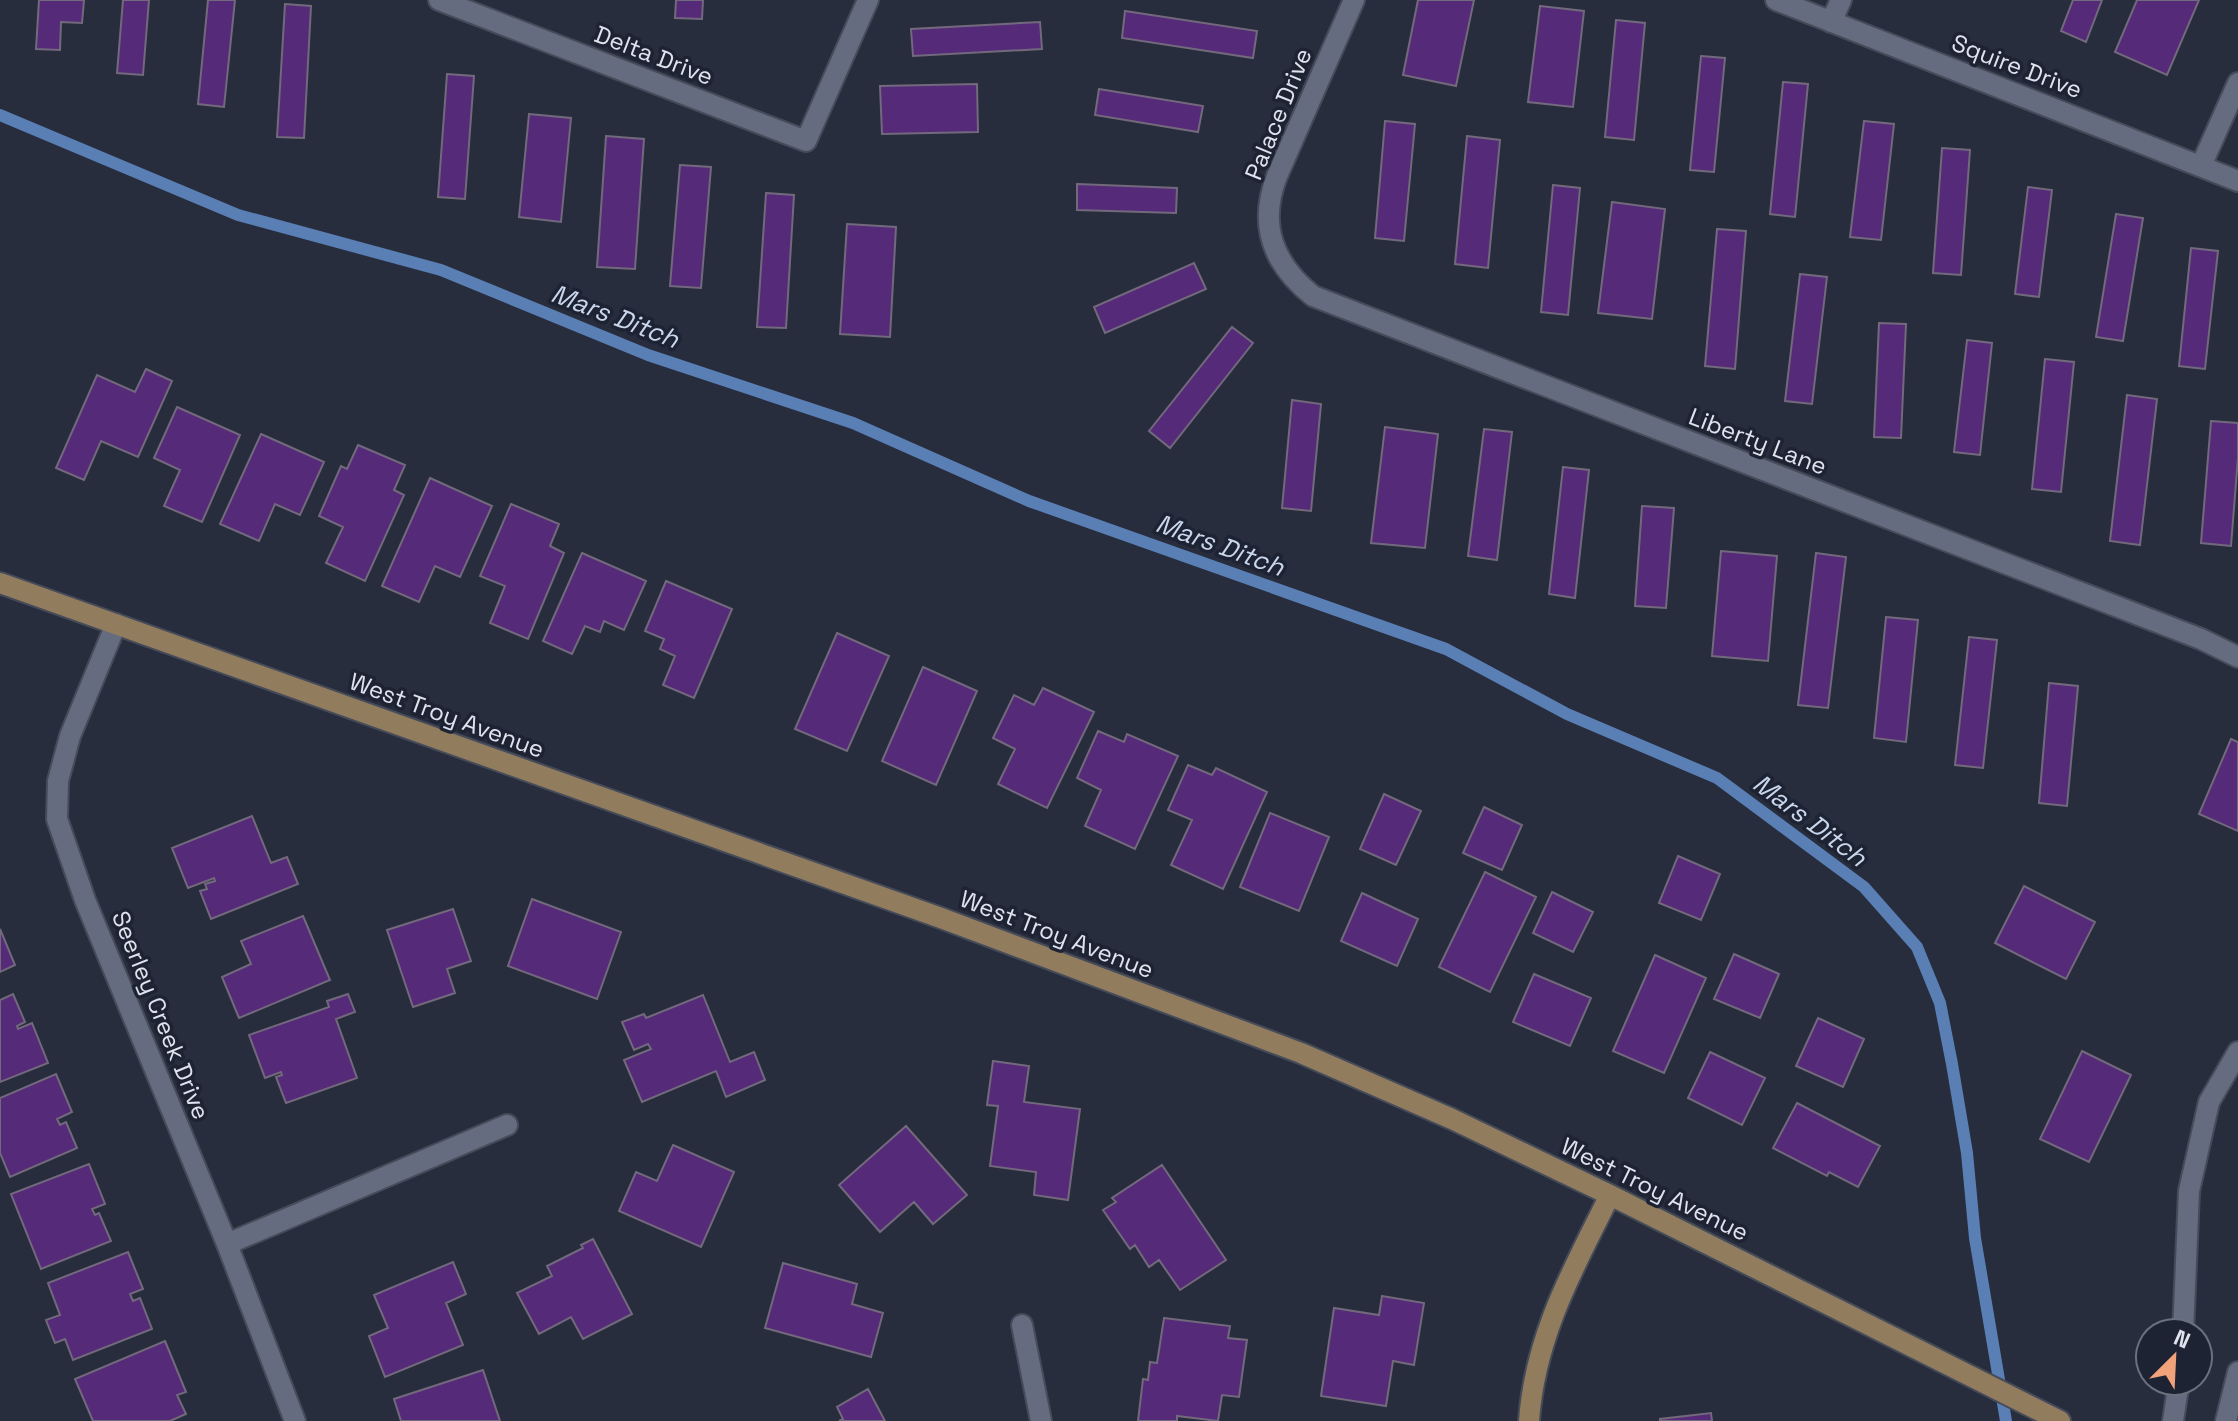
<svg xmlns="http://www.w3.org/2000/svg" width="2238" height="1421" font-family="'Space Grotesk',sans-serif">
  <rect width="100%" height="100%" fill="#272d3d"/>
  <g fill="none" stroke-linecap="round" stroke-linejoin="round">
    <path stroke="#5a7fb5" stroke-width="12" d="M 0,115 L 238,215 L 441,270 L 648,355 L 853,423 L 1029,501 L 1446,649 L 1567,714 L 1717,778 L 1864,887 L 1917,947 L 1940,1003 L 1952,1064 L 1967,1153 L 1975,1238 L 2006,1421"/>
  </g>
  <path fill="#552a78" stroke="#72697c" stroke-width="2" d="M 39,0 L 84,0 L 82,23 L 61,22 L 60,50 L 36,49 Z
    M 123,0 L 149,0 L 143,75 L 117,73 Z
    M 208,0 L 235,0 L 224,107 L 198,104 Z
    M 676,0 L 703,0 L 702,19 L 675,18 Z
    M 1418,0 L 1474,0 L 1456,86 L 1403,75 Z
    M 2073,0 L 2102,0 L 2086,42 L 2061,31 Z
    M 2137,0 L 2199,0 L 2167,75 L 2115,52 Z
    M 285,4 L 311,6 L 304,138 L 277,137 Z
    M 1540,6 L 1584,11 L 1573,107 L 1528,102 Z
    M 1125,11 L 1257,31 L 1253,58 L 1122,38 Z
    M 1616,20 L 1645,23 L 1634,140 L 1605,137 Z
    M 1040,22 L 1042,49 L 913,56 L 911,29 Z
    M 1701,56 L 1725,58 L 1714,172 L 1690,170 Z
    M 447,74 L 474,76 L 465,199 L 438,197 Z
    M 1783,82 L 1808,84 L 1795,217 L 1770,214 Z
    M 977,84 L 978,132 L 882,134 L 880,86 Z
    M 1099,89 L 1203,106 L 1198,132 L 1095,115 Z
    M 529,114 L 571,118 L 561,222 L 519,217 Z
    M 1385,121 L 1415,124 L 1404,241 L 1375,238 Z
    M 1864,121 L 1894,124 L 1881,240 L 1850,237 Z
    M 606,136 L 644,139 L 635,269 L 597,267 Z
    M 1467,136 L 1500,140 L 1488,268 L 1455,264 Z
    M 1942,148 L 1970,150 L 1961,275 L 1933,273 Z
    M 680,165 L 711,167 L 701,288 L 670,286 Z
    M 1077,184 L 1177,188 L 1176,213 L 1077,210 Z
    M 1553,185 L 1580,188 L 1568,315 L 1541,312 Z
    M 2028,187 L 2052,190 L 2039,297 L 2015,294 Z
    M 766,193 L 794,195 L 786,328 L 757,327 Z
    M 1612,202 L 1665,209 L 1652,319 L 1598,313 Z
    M 2116,214 L 2143,218 L 2123,341 L 2096,337 Z
    M 847,224 L 896,227 L 890,337 L 840,334 Z
    M 1717,229 L 1746,231 L 1735,369 L 1705,366 Z
    M 2191,248 L 2218,251 L 2205,369 L 2179,366 Z
    M 1194,263 L 1206,289 L 1105,333 L 1094,307 Z
    M 1800,274 L 1827,277 L 1812,404 L 1785,401 Z
    M 1879,323 L 1906,324 L 1901,438 L 1874,437 Z
    M 1232,327 L 1253,343 L 1170,448 L 1149,431 Z
    M 1967,340 L 1992,343 L 1980,455 L 1954,452 Z
    M 2045,359 L 2074,362 L 2061,492 L 2032,489 Z
    M 146,369 L 172,381 L 138,457 L 101,441 L 84,480 L 56,468 L 97,375 L 135,392 Z
    M 2127,395 L 2157,399 L 2140,545 L 2110,541 Z
    M 1292,400 L 1321,404 L 1311,511 L 1282,508 Z
    M 177,407 L 240,435 L 202,522 L 164,506 L 180,470 L 154,458 Z
    M 2211,421 L 2238,423 L 2238,457 L 2231,546 L 2201,543 Z
    M 1385,427 L 1438,434 L 1425,548 L 1371,543 Z
    M 1484,429 L 1512,432 L 1497,560 L 1468,556 Z
    M 261,434 L 324,462 L 300,515 L 275,504 L 259,541 L 220,524 Z
    M 358,445 L 405,465 L 394,490 L 404,495 L 365,581 L 326,563 L 343,527 L 319,516 L 341,466 L 347,469 Z
    M 1563,467 L 1589,470 L 1575,598 L 1549,594 Z
    M 430,478 L 492,506 L 460,577 L 435,566 L 419,602 L 382,586 Z
    M 511,504 L 559,524 L 550,546 L 564,553 L 528,639 L 490,623 L 505,586 L 480,576 Z
    M 1642,506 L 1674,508 L 1666,608 L 1635,606 Z
    M 1721,551 L 1777,556 L 1768,661 L 1712,656 Z
    M 582,553 L 646,581 L 624,630 L 604,621 L 600,632 L 585,626 L 572,654 L 543,641 Z
    M 1816,553 L 1846,557 L 1828,708 L 1798,705 Z
    M 666,581 L 732,609 L 694,698 L 663,685 L 675,656 L 660,649 L 664,639 L 645,631 Z
    M 1886,617 L 1918,620 L 1906,742 L 1874,738 Z
    M 837,633 L 889,656 L 847,751 L 795,729 Z
    M 1969,637 L 1997,640 L 1983,768 L 1955,765 Z
    M 923,667 L 977,691 L 936,785 L 882,761 Z
    M 2049,683 L 2078,686 L 2067,806 L 2039,803 Z
    M 1043,688 L 1094,712 L 1047,808 L 998,784 L 1015,749 L 993,738 L 1014,695 L 1034,705 Z
    M 1098,731 L 1124,742 L 1127,734 L 1178,756 L 1135,849 L 1085,826 L 1101,790 L 1077,778 Z
    M 2231,739 L 2238,742 L 2238,831 L 2199,814 Z
    M 1188,765 L 1212,775 L 1216,768 L 1267,792 L 1223,889 L 1171,865 L 1192,820 L 1168,810 Z
    M 1384,794 L 1421,811 L 1396,865 L 1360,849 Z
    M 1484,807 L 1522,825 L 1502,870 L 1463,853 Z
    M 1270,813 L 1329,837 L 1299,911 L 1240,887 Z
    M 252,816 L 271,863 L 287,857 L 298,884 L 211,919 L 200,891 L 207,889 L 205,884 L 215,881 L 214,878 L 188,888 L 172,848 Z
    M 1678,856 L 1720,874 L 1701,920 L 1659,903 Z
    M 1485,872 L 1536,897 L 1490,992 L 1439,967 Z
    M 2024,886 L 2095,922 L 2066,979 L 1995,943 Z
    M 1552,892 L 1593,912 L 1573,952 L 1533,933 Z
    M 1362,893 L 1418,919 L 1397,966 L 1341,941 Z
    M 532,899 L 621,932 L 597,999 L 508,966 Z
    M 453,909 L 471,961 L 447,969 L 455,993 L 413,1007 L 387,930 Z
    M 303,916 L 330,980 L 239,1018 L 222,977 L 251,964 L 241,941 Z
    M 0,929 L 15,965 L 0,972 Z
    M 1734,954 L 1779,974 L 1760,1018 L 1714,999 Z
    M 1655,955 L 1706,978 L 1664,1073 L 1613,1051 Z
    M 1534,974 L 1591,998 L 1570,1046 L 1513,1022 Z
    M 13,994 L 25,1022 L 17,1026 L 18,1029 L 32,1023 L 48,1063 L 0,1082 L 0,1000 Z
    M 348,994 L 355,1012 L 336,1019 L 357,1078 L 286,1103 L 276,1077 L 282,1075 L 281,1072 L 265,1078 L 249,1035 L 329,1007 L 327,1001 Z
    M 703,995 L 730,1062 L 754,1052 L 765,1080 L 726,1097 L 716,1071 L 642,1102 L 624,1060 L 651,1049 L 648,1044 L 634,1050 L 622,1022 L 644,1014 L 646,1018 Z
    M 1818,1018 L 1864,1039 L 1843,1087 L 1796,1066 Z
    M 2082,1051 L 2131,1075 L 2089,1162 L 2040,1139 Z
    M 1710,1052 L 1765,1078 L 1742,1125 L 1688,1098 Z
    M 993,1061 L 1029,1066 L 1024,1102 L 1080,1109 L 1068,1200 L 1034,1195 L 1036,1172 L 990,1166 L 998,1106 L 987,1105 Z
    M 56,1074 L 72,1112 L 57,1119 L 60,1125 L 66,1122 L 77,1148 L 10,1177 L 0,1153 L 0,1098 Z
    M 1797,1103 L 1880,1146 L 1858,1187 L 1829,1172 L 1827,1176 L 1773,1148 Z
    M 906,1126 L 967,1195 L 933,1224 L 914,1202 L 880,1232 L 839,1185 Z
    M 673,1145 L 734,1172 L 701,1247 L 619,1211 L 636,1172 L 657,1181 Z
    M 89,1164 L 105,1204 L 92,1209 L 95,1215 L 99,1213 L 111,1241 L 41,1269 L 11,1194 Z
    M 1162,1165 L 1226,1260 L 1180,1290 L 1159,1260 L 1149,1267 L 1135,1245 L 1130,1249 L 1103,1210 L 1116,1202 L 1112,1198 Z
    M 593,1239 L 632,1314 L 583,1339 L 571,1317 L 539,1334 L 517,1293 L 552,1276 L 547,1266 L 583,1248 L 581,1245 Z
    M 128,1252 L 143,1289 L 130,1294 L 133,1301 L 140,1298 L 152,1329 L 73,1360 L 65,1339 L 55,1343 L 46,1320 L 60,1315 L 48,1283 Z
    M 453,1262 L 466,1294 L 446,1303 L 463,1345 L 385,1377 L 369,1336 L 388,1328 L 374,1295 Z
    M 783,1263 L 857,1284 L 852,1304 L 883,1313 L 871,1357 L 765,1328 Z
    M 1382,1296 L 1424,1303 L 1414,1365 L 1393,1361 L 1386,1406 L 1321,1396 L 1334,1308 L 1379,1315 Z
    M 1164,1318 L 1230,1326 L 1228,1338 L 1247,1340 L 1239,1397 L 1222,1395 L 1218,1421 L 1177,1416 L 1177,1421 L 1138,1421 L 1143,1379 L 1148,1380 L 1150,1362 L 1157,1363 Z
    M 165,1341 L 186,1392 L 177,1395 L 186,1414 L 170,1421 L 93,1421 L 75,1379 Z
    M 483,1370 L 500,1421 L 401,1421 L 394,1399 Z
    M 868,1389 L 885,1421 L 839,1421 L 843,1419 L 837,1407 Z
    M 1711,1413 L 1712,1421 L 1660,1421 L 1660,1419 Z"/>
  <g fill="none" stroke-linecap="round" stroke-linejoin="round">
    <g stroke="#464b59" stroke-width="24">
      <path id="street" d="M 439,0 L 806,141 L 868,0
        M 1354,0 L 1277,176 C 1258,225 1273,264 1313,296 L 2201,639 L 2238,657
        M 1776,0 L 2238,181
        M 1831,22 L 1841,0
        M 2201,166 L 2238,83
        M 116,624 L 70,736 L 58,781 L 57,819 L 85,900 L 227,1244 L 295,1421
        M 227,1244 L 507,1125
        M 1022,1325 L 1041,1421
        M 2183,1333 L 2189,1191 L 2209,1102 L 2238,1052
        M 2173,1421 L 2179,1381
        M 2226,1421 L 2238,1372"/>
    </g>
    <g stroke="#464b59" stroke-width="24">
      <path id="secondary" d="M 0,583 L 941,918 L 1301,1053 L 1452,1119 L 1610,1195 L 2060,1421
        M 1529,1421 C 1535,1336 1573,1269 1610,1195"/>
    </g>
    <use href="#street" stroke="#656c7f" stroke-width="20"/>
    <use href="#secondary" stroke="#927c5e" stroke-width="20"/>
  </g>
  <g text-anchor="middle" dominant-baseline="central" stroke-width="7" stroke-linejoin="round" paint-order="stroke">
    <g font-size="24" fill="#dfe3ee" stroke="#1e2333">
      <text transform="translate(654 55) rotate(21)">Delta Drive</text>
      <text transform="translate(2017 66) rotate(21)">Squire Drive</text>
      <text transform="translate(1278 114) rotate(-68)">Palace Drive</text>
      <text transform="translate(1758 441) rotate(21)">Liberty Lane</text>
      <text transform="translate(447 715) rotate(20)">West Troy Avenue</text>
      <text transform="translate(1057 934) rotate(21)">West Troy Avenue</text>
      <text transform="translate(161 1015) rotate(68)">Seerley Creek Drive</text>
      <text transform="translate(1655 1189) rotate(26)">West Troy Avenue</text>
    </g>
    <g font-size="26" font-style="italic" fill="#c9d7ec" stroke="#1e2333">
      <text transform="translate(615 316) rotate(21)">Mars Ditch</text>
      <text transform="translate(1220 545) rotate(20)">Mars Ditch</text>
      <text transform="translate(1810 820) rotate(37)">Mars Ditch</text>
    </g>
  </g>
  <g transform="translate(2174 1357) rotate(24)"><circle r="38" fill="#1e2333" stroke="#6b707e" stroke-width="2"/>
  <path d="M0-6L14 30L0 20L-14 30Z" fill="#f0a27a"/>
  <text y="-12" font-size="22" font-weight="bold" text-anchor="middle" fill="#dfe3ee">N</text>
  </g>
</svg>
